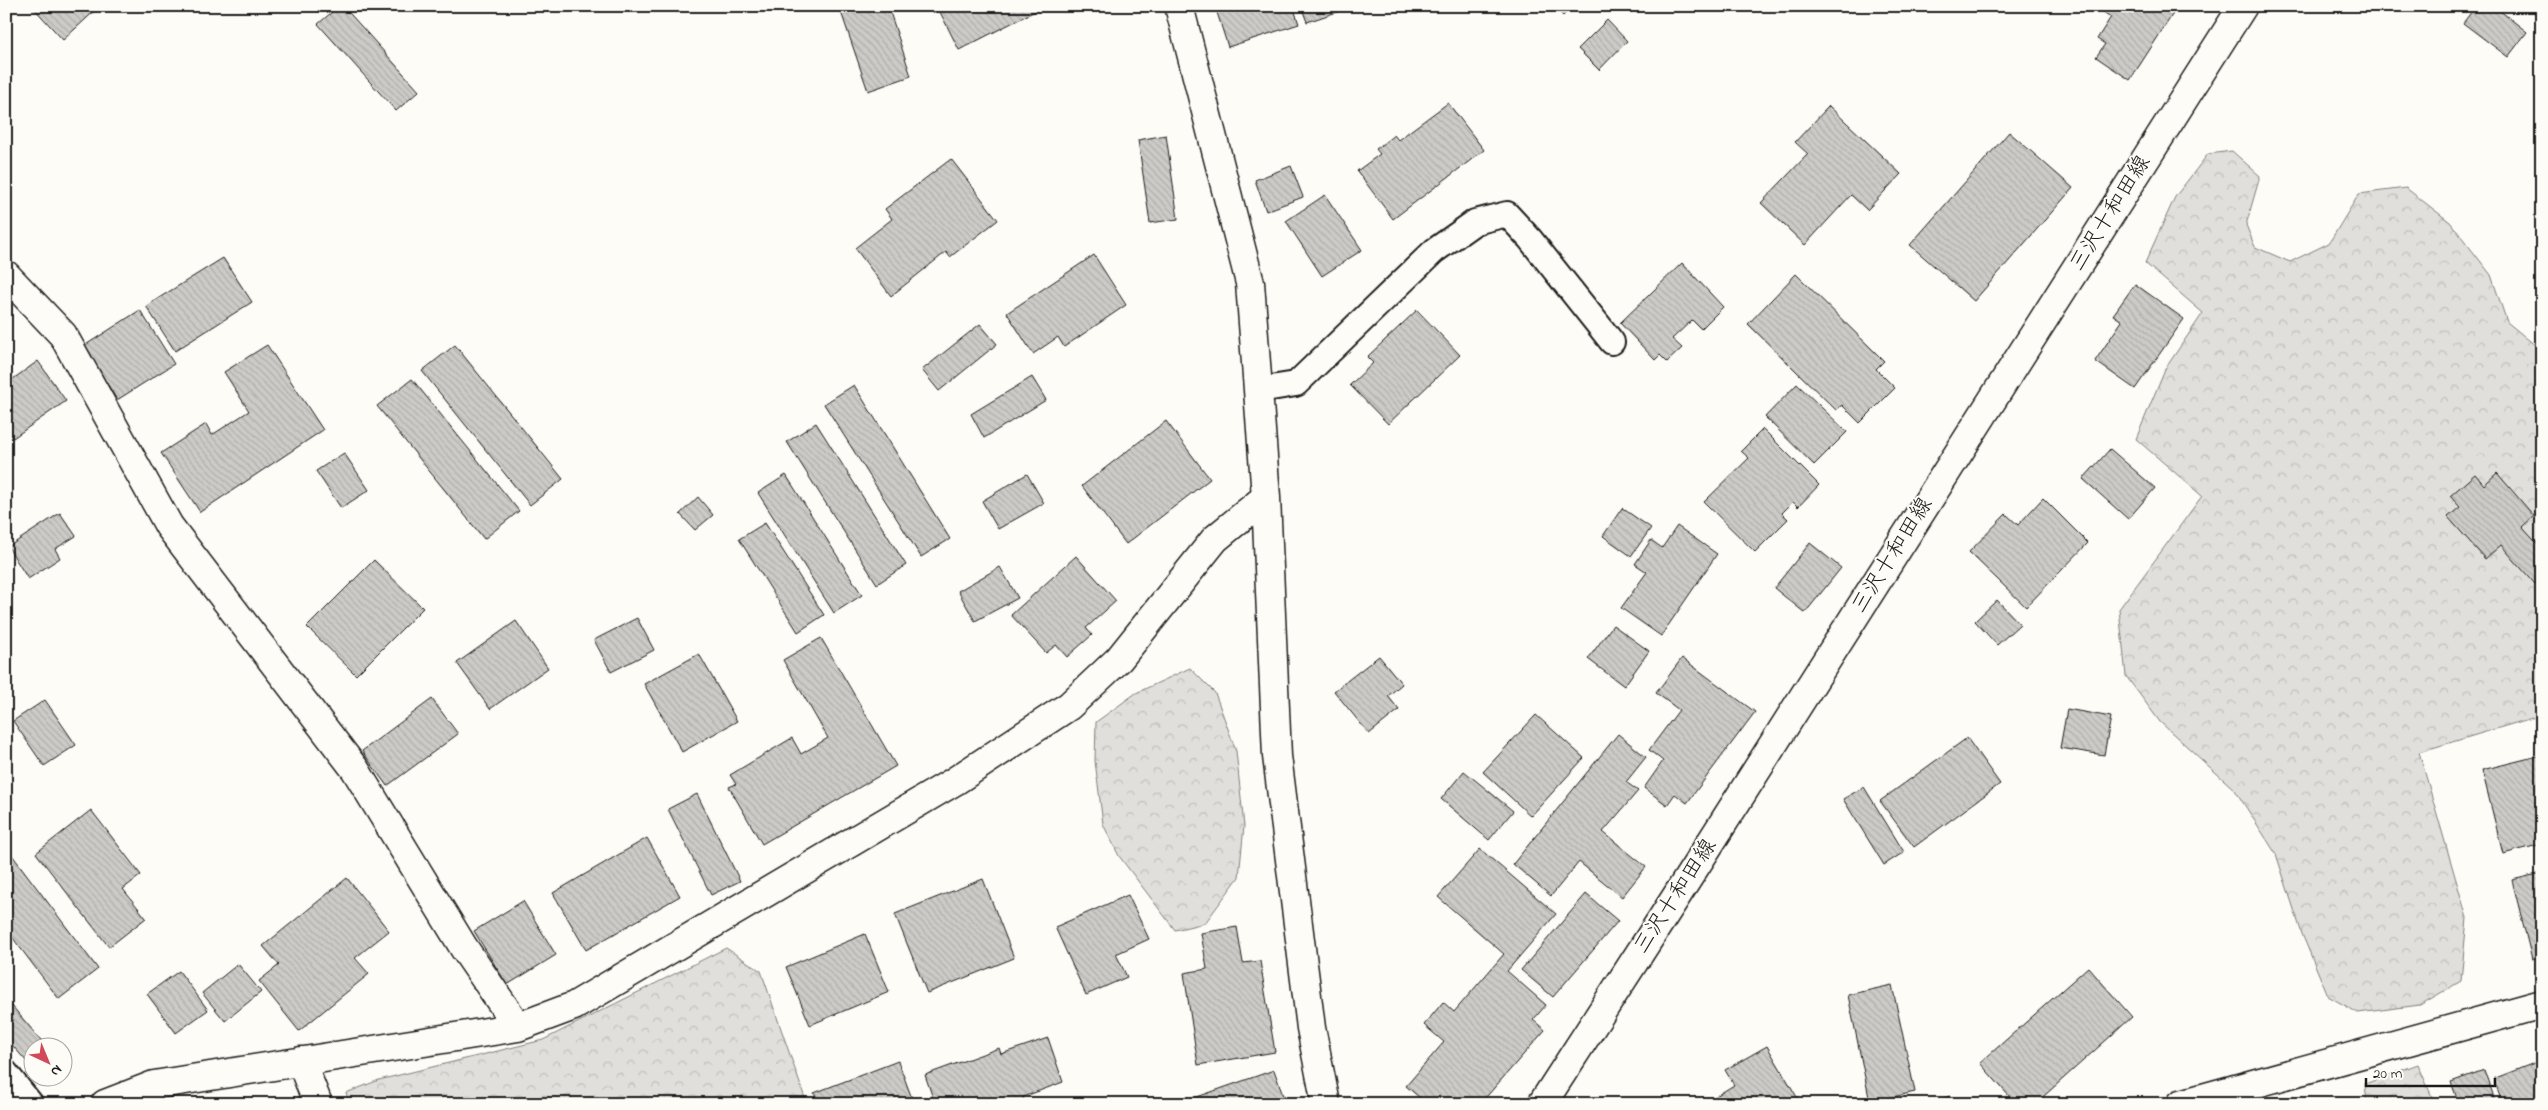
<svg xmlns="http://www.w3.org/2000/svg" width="2548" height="1110" font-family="'Indie Flower','Klee One',sans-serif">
  <defs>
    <pattern id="forest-crowns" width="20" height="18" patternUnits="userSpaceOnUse" patternTransform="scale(1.25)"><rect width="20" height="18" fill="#e0dfdb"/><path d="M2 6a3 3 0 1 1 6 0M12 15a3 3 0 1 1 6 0" fill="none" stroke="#c0bfbb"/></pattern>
    <pattern id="building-back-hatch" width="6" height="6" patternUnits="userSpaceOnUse" patternTransform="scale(1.25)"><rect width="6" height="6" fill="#cccbc8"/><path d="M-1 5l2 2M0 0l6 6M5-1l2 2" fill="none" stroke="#afaeab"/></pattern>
  </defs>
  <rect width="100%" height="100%" fill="#fdfcf7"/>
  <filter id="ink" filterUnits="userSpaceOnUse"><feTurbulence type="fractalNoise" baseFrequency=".02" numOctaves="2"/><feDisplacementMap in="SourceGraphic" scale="10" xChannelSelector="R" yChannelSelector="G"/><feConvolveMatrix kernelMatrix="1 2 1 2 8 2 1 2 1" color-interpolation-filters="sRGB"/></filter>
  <g filter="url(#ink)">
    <path fill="url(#forest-crowns)" stroke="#7e7e7c" d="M 2232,151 L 2260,176 L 2246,225 L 2255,247 L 2290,262 L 2329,243 L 2359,194 L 2406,188 L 2450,222 L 2491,275 L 2507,322 L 2542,351 L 2542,715 L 2419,752 L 2467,918 L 2461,981 L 2420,1005 L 2358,1013 L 2328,996 L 2302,934 L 2276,854 L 2235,790 L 2160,722 L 2126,676 L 2119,609 L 2202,496 L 2136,439 L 2165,369 L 2203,313 L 2145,263 L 2175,197 L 2208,154 Z
      M 1190,668 L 1215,693 L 1236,751 L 1244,826 L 1239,877 L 1205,923 L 1175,930 L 1119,856 L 1103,824 L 1095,761 L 1096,722 L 1136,693 Z
      M 726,948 L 761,971 L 807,1104 L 350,1104 L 346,1093 L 379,1080 L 543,1040 Z
      M 2418,1064 L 2435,1104 L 2367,1104 L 2365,1084 Z"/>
    <path fill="url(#building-back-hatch)" stroke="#1c1c1c" d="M 32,6 L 100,6 L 63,40 Z
      M 339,6 L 343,6 L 419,91 L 396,111 L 318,24 Z
      M 839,6 L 888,6 L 911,76 L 868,91 Z
      M 937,6 L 1045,6 L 959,50 Z
      M 1215,6 L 1293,6 L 1299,24 L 1228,47 Z
      M 1301,6 L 1355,6 L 1307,22 Z
      M 1554,6 L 1572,6 L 1563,16 Z
      M 2107,6 L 2178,6 L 2130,80 L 2096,57 L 2105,44 L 2097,39 L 2111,17 L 2103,12 Z
      M 2476,6 L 2494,6 L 2527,32 L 2508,57 L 2463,23 Z
      M 2526,6 L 2542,6 L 2542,18 Z
      M 1607,20 L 1627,41 L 1599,70 L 1578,49 Z
      M 1448,103 L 1484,150 L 1393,219 L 1357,171 L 1380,154 L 1376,149 L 1394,135 L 1398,140 Z
      M 1829,106 L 1901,174 L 1867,210 L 1851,195 L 1805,245 L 1761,203 L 1808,154 L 1795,142 Z
      M 2009,132 L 2073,188 L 1974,301 L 1910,245 Z
      M 1166,135 L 1178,219 L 1150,223 L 1138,140 Z
      M 951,159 L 998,220 L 950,257 L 946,252 L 891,296 L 855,248 L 892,219 L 885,209 Z
      M 1291,166 L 1303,197 L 1266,211 L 1255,180 Z
      M 1325,195 L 1362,250 L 1322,276 L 1286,221 Z
      M 1094,255 L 1126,305 L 1064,347 L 1058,337 L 1033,354 L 1007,313 Z
      M 223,258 L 252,302 L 175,351 L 146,306 Z
      M 1682,263 L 1723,307 L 1701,329 L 1692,320 L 1672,339 L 1682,348 L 1667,362 L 1660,355 L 1655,360 L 1620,323 Z
      M 1796,274 L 1884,361 L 1876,369 L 1895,388 L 1860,423 L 1842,405 L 1836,410 L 1748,324 Z
      M 2135,284 L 2184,319 L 2135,389 L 2095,361 L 2122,321 L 2113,315 Z
      M 140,310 L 174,364 L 117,400 L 84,346 Z
      M 1417,310 L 1460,355 L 1388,424 L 1350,385 L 1373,363 L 1367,357 Z
      M 980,324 L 997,344 L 939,391 L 922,370 Z
      M 267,345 L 323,430 L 200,512 L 161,453 L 206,424 L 212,435 L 249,411 L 224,372 Z
      M 455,345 L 563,479 L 530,505 L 422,371 Z
      M 38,361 L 66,401 L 13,438 L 6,429 L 6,384 Z
      M 1032,377 L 1046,400 L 984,438 L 971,414 Z
      M 412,379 L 519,511 L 484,539 L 377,406 Z
      M 1797,384 L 1847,432 L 1814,465 L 1765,417 Z
      M 854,385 L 950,539 L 921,557 L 824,404 Z
      M 1166,421 L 1210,479 L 1126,544 L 1082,486 Z
      M 816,423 L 906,565 L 877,584 L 787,442 Z
      M 1763,429 L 1819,485 L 1798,507 L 1793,502 L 1782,513 L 1788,519 L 1755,552 L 1704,502 L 1749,458 L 1741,451 Z
      M 2110,449 L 2155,488 L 2128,519 L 2083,479 Z
      M 344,453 L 369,490 L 341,508 L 316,471 Z
      M 2497,473 L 2534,516 L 2522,527 L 2542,549 L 2542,579 L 2535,584 L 2501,545 L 2485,559 L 2448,517 L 2460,507 L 2450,496 L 2475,474 L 2484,485 Z
      M 1027,474 L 1044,503 L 998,529 L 982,501 Z
      M 786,475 L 862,595 L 834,613 L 758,493 Z
      M 698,497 L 713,515 L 695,530 L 680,514 Z
      M 2043,498 L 2088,543 L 2026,607 L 1969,552 L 2006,514 L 2018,525 Z
      M 1622,508 L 1651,528 L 1631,556 L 1603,536 Z
      M 60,513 L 76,536 L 55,549 L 60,558 L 28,579 L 8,547 Z
      M 765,523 L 824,615 L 798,632 L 739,539 Z
      M 1677,526 L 1717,554 L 1661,636 L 1621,608 L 1647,572 L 1635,564 L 1651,540 L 1662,548 Z
      M 1810,543 L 1841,568 L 1805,613 L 1774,588 Z
      M 1076,556 L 1116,601 L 1086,628 L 1092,635 L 1067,657 L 1056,645 L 1046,653 L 1011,615 Z
      M 374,560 L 423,608 L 356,675 L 307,627 Z
      M 1000,567 L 1018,598 L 975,621 L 958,591 Z
      M 1997,600 L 2020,624 L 1997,645 L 1975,621 Z
      M 637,618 L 654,650 L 611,672 L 594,640 Z
      M 516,621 L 548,668 L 490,709 L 457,663 Z
      M 1613,625 L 1649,651 L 1624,686 L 1588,659 Z
      M 821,638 L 896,766 L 762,844 L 729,787 L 736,784 L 730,775 L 792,738 L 801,754 L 828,738 L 783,660 Z
      M 699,654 L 737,721 L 682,752 L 644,684 Z
      M 1379,656 L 1402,684 L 1388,696 L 1399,710 L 1369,734 L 1334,691 Z
      M 1682,658 L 1755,712 L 1687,803 L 1675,794 L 1667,805 L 1644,788 L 1663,761 L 1649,750 L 1679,710 L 1656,693 Z
      M 432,699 L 458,734 L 387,786 L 362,751 Z
      M 45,700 L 76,745 L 44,766 L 13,721 Z
      M 2067,709 L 2111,717 L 2104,755 L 2060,748 Z
      M 1536,715 L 1584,758 L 1531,816 L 1483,772 Z
      M 1618,734 L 1646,757 L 1626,782 L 1638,791 L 1603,832 L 1646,867 L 1622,897 L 1579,862 L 1551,896 L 1513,864 Z
      M 1967,738 L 2000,784 L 1914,847 L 1880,801 Z
      M 2542,755 L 2542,844 L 2503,854 L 2482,770 Z
      M 1464,771 L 1513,811 L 1489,840 L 1441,799 Z
      M 1864,787 L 1904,852 L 1884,865 L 1843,799 Z
      M 697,794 L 740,881 L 711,895 L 668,809 Z
      M 91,810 L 141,875 L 123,889 L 146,918 L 109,947 L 36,853 Z
      M 647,838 L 680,896 L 586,950 L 553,893 Z
      M 6,847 L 98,969 L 59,999 L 6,929 Z
      M 1480,849 L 1556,914 L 1507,971 L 1546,1005 L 1533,1020 L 1545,1030 L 1480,1104 L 1427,1104 L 1406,1086 L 1444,1042 L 1424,1025 L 1443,1002 L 1454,1012 L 1504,954 L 1438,897 Z
      M 2542,873 L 2542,956 L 2532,959 L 2512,880 Z
      M 347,878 L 389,931 L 355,958 L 369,974 L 299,1031 L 259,981 L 279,965 L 263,946 Z
      M 983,879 L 1014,958 L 927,993 L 895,914 Z
      M 1586,894 L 1618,921 L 1553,997 L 1521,970 Z
      M 1128,895 L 1149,939 L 1116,954 L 1127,977 L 1086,995 L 1055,927 Z
      M 523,901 L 556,955 L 507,985 L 474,931 Z
      M 1237,927 L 1243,963 L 1260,961 L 1275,1052 L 1198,1065 L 1184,973 L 1207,969 L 1201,933 Z
      M 865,934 L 889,992 L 810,1025 L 786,967 Z
      M 238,964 L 261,992 L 225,1021 L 202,993 Z
      M 2088,967 L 2132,1017 L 2035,1104 L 2016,1104 L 1980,1063 Z
      M 179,971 L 208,1010 L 176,1033 L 147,994 Z
      M 1892,985 L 1915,1092 L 1870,1102 L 1848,995 Z
      M 6,999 L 46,1046 L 32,1048 L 32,1057 L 27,1062 L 6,1038 Z
      M 1048,1038 L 1063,1082 L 1023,1097 L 1026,1104 L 961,1104 L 960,1101 L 935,1104 L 925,1075 L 999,1048 L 1001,1054 Z
      M 1767,1046 L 1801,1104 L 1703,1104 L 1734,1085 L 1725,1070 Z
      M 2542,1060 L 2542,1104 L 2503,1104 L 2493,1079 Z
      M 898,1061 L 914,1104 L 819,1104 L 814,1093 Z
      M 1274,1070 L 1286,1104 L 1177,1104 Z
      M 2484,1070 L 2496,1104 L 2459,1104 L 2451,1082 Z
      M 1950,1096 L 1952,1104 L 1927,1104 Z"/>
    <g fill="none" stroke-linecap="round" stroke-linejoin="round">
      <g stroke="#1c1c1c" stroke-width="28">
        <path id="lane" d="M 1258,390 L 1296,384 L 1434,251 L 1475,222 L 1507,214 L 1530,239 L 1612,342
          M 6,1073 L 31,1104"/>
      </g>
      <g stroke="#1c1c1c" stroke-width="31">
        <path id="street" d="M 1179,6 L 1250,283 L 1266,497 L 1277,756 L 1311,1028 L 1326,1104
          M 6,275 L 63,335 L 169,526 L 355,769 L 464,948 L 518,1027
          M 301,1061 L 318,1104
          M 105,1104 L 154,1085 L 518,1027 L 574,1006 L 955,781 L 1069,706 L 1119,659 L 1215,539 L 1266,497
          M 2181,1104 L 2542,1004"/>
      </g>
      <g stroke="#1c1c1c" stroke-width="31">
        <path id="primary" d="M 1542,1104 L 1676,897 L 2243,6"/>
      </g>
      <use href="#lane" stroke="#fdfcf7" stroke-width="24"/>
      <use href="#street" stroke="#fdfcf7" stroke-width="28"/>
      <use href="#primary" stroke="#fdfcf7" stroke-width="28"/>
    </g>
  </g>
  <g text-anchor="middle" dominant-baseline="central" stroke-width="4" stroke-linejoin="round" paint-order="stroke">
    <g font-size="22" fill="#1c1c1c" stroke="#fdfcf7">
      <text transform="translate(2111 214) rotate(-58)">三沢十和田線</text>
      <text transform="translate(1893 556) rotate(-58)">三沢十和田線</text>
      <text transform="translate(1676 897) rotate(-57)">三沢十和田線</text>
    </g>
  </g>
  <rect width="2548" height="1110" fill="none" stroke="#fdfcf7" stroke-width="25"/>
  <rect x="12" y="12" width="2523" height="1085" fill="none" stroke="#1c1c1c" stroke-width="2" filter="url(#ink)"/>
  <g transform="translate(48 1062) rotate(136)"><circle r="24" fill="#fdfcf7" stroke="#a3a29f"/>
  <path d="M0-4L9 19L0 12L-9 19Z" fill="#d1495b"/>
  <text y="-8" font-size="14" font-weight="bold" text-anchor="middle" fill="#1c1c1c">N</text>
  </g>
  <path d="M2366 1078v8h129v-8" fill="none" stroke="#1c1c1c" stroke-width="2.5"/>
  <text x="2373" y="1078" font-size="15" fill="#1c1c1c" stroke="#fdfcf7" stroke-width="4" paint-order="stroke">20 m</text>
</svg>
